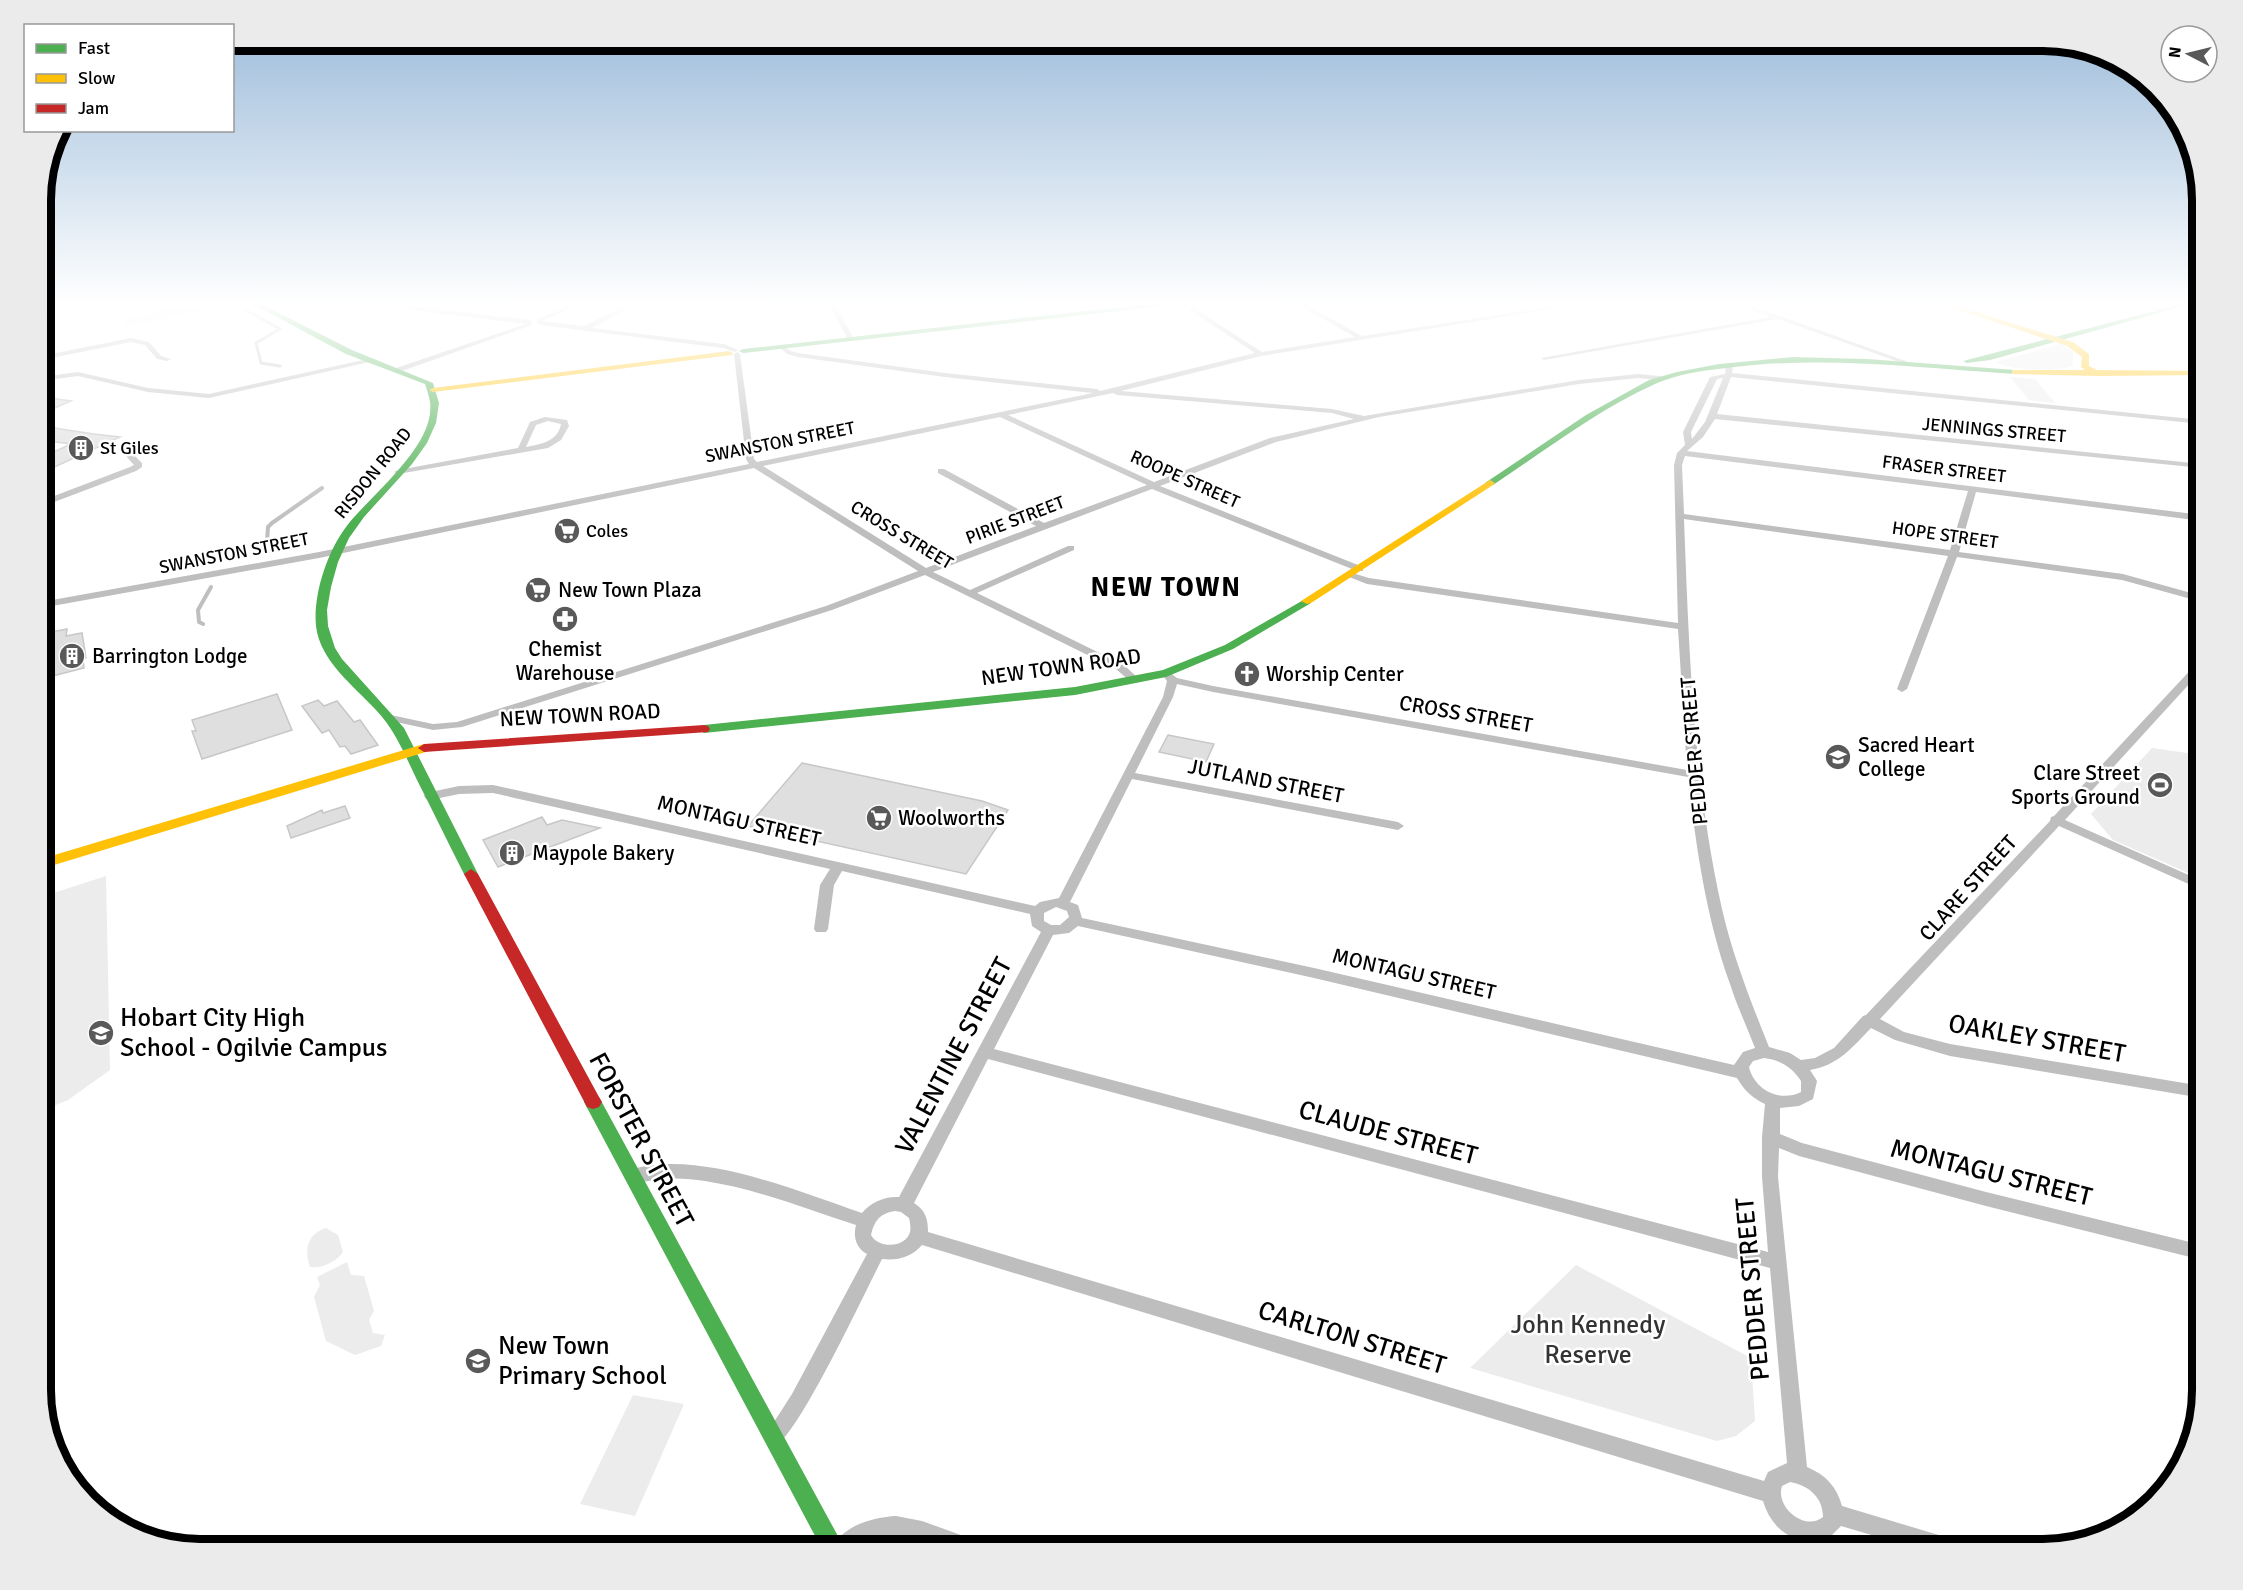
<svg xmlns="http://www.w3.org/2000/svg" width="2243" height="1590" font-family="Signika,sans-serif">
  <rect width="100%" height="100%" fill="#fff"/>
  <path fill="#ececec" d="M 197,301 L 225,301 L 234,305 L 128,325 L 125,320 Z
    M 2060,344 L 2073,351 L 2073,366 C 2060,371 2007,371 1996,362 Z
    M 2010,377 L 2035,379 L 2055,403 L 2029,400 Z
    M 2152,748 L 2202,755 L 2202,879 L 2113,840 L 2091,814 Z
    M 106,876 L 110,1070 L 68,1100 L 41,1111 L 41,897 Z
    M 326,1228 L 338,1235 L 343,1252 C 336,1262 322,1269 310,1267 C 304,1250 307,1234 326,1228 Z
    M 347,1262 L 351,1275 L 364,1276 L 374,1311 L 369,1320 L 373,1333 L 385,1335 L 381,1346 L 355,1355 L 326,1341 L 314,1297 L 320,1285 L 317,1277 Z
    M 1576,1265 L 1751,1358 L 1755,1421 L 1736,1436 L 1717,1441 L 1470,1368 Z
    M 633,1395 L 684,1404 L 635,1516 L 580,1504 Z"/>
  <g fill="none" stroke-linecap="round" stroke-linejoin="round">
    <path stroke="#bfbfbf" stroke-width="3" d="M 230,301 L 280,329 L 256,343 L 261,363 L 280,366"/>
    <path stroke="#bfbfbf" stroke-width="4" d="M 267,541 L 268,527 L 272,523 L 322,488
      M 203,624 L 199,622 L 198,610 L 211,587"/>
  </g>
  <path fill="#dfdfdf" stroke="#c7c7c7" stroke-width="1.5" d="M 41,397 L 71,401 L 41,414 Z
    M 41,426 L 94,434 L 120,437 L 50,469 L 41,468 L 41,458 L 71,444 L 41,440 Z
    M 67,629 L 66,636 L 82,633 L 86,658 L 83,659 L 84,668 L 41,679 L 41,634 Z
    M 277,694 L 292,730 L 202,759 L 192,731 L 196,731 L 192,720 Z
    M 318,700 L 324,706 L 337,701 L 354,722 L 360,720 L 378,745 L 351,754 L 345,746 L 340,747 L 329,730 L 322,733 L 302,706 Z
    M 1168,735 L 1214,744 L 1206,762 L 1159,752 Z
    M 802,763 L 982,801 L 1008,810 L 966,874 L 748,826 Z
    M 345,806 L 350,818 L 291,838 L 287,826 L 322,810 L 323,813 Z
    M 542,817 L 547,825 L 562,820 L 600,828 L 498,867 L 483,840 Z"/>
  <g fill="none" stroke-linecap="round" stroke-linejoin="round">
    <path fill="#bebebe" fill-rule="evenodd" d="M 385,301 L 394,301 L 420,307 L 529,320 L 532,322 L 532,325 L 399,372 L 395,370 L 396,368 L 526,324 L 420,311 Z
      M 579,301 L 586,301 L 542,321 L 584,326 L 636,301 L 643,301 L 592,328 L 724,344 L 738,350 L 735,352 L 723,348 L 540,325 L 537,323 L 538,319 Z
      M 827,301 L 833,301 L 854,339 L 853,340 L 848,339 Z
      M 1179,301 L 1183,301 L 1262,352 L 1355,337 L 1292,301 L 1299,301 L 1362,336 L 1589,301 L 1601,301 L 1261,356 L 1121,391 L 1332,409 L 1364,416 L 1579,380 L 1638,374 L 1660,376 L 1664,378 L 1660,380 L 1638,378 L 1579,384 L 1379,417 L 1276,442 L 1160,486 L 1363,567 L 1363,571 L 1357,571 L 1152,489 L 933,572 L 970,590 L 1068,546 L 1074,546 L 1074,550 L 977,593 L 1124,665 L 1140,680 L 1135,683 L 1131,682 L 1116,669 L 925,575 L 832,610 L 462,727 L 433,730 L 387,720 L 385,718 L 391,715 L 433,724 L 457,722 L 826,606 L 918,571 L 754,468 L 319,558 L 41,608 L 41,602 L 319,552 L 749,464 L 746,459 L 734,354 L 737,352 L 740,354 L 754,459 L 757,462 L 1093,393 L 945,377 L 798,357 L 787,354 L 779,347 L 782,345 L 791,351 L 798,353 L 945,373 L 1097,389 L 1100,391 L 1255,353 L 1179,303 ZM 1113,393 L 1117,395 L 1332,413 L 1354,419 L 1270,438 L 1154,482 L 1008,415 ZM 1000,417 L 1147,485 L 1044,523 L 944,469 L 938,469 L 938,473 L 1036,526 L 926,568 L 763,466 Z
      M 1730,301 L 1738,301 L 1911,363 L 1905,364 L 1778,319 L 1544,360 L 1541,358 L 1771,317 Z
      M 2124,301 L 2133,301 L 2165,310 L 2162,312 Z
      M 131,338 L 149,342 L 161,356 L 171,359 L 167,361 L 157,359 L 145,345 L 131,342 L 41,360 L 41,356 Z
      M 372,358 L 376,360 L 374,361 L 209,398 L 148,392 L 78,376 L 41,381 L 41,377 L 78,372 L 148,388 L 209,394 Z
      M 1726,363 L 1733,365 L 1732,373 L 2202,420 L 2202,424 L 1731,377 L 1717,414 L 2202,464 L 2202,468 L 1715,419 L 1703,437 L 1687,451 L 2202,515 L 2202,521 L 1976,492 L 1959,552 L 2123,574 L 2202,596 L 2202,602 L 2122,580 L 1957,557 L 1907,689 L 1902,692 L 1897,689 L 1948,556 L 1684,519 C 1689,650 1693,780 1722,909 C 1733,957 1751,1002 1769,1047 L 1790,1053 L 1801,1060 L 1815,1058 L 1834,1048 L 1863,1016 L 1866,1015 L 2050,821 L 2051,817 L 2054,816 L 2198,662 L 2202,661 L 2202,670 L 2065,820 L 2202,881 L 2202,890 L 2059,826 L 1880,1019 L 1904,1032 L 1950,1044 L 2202,1086 L 2202,1098 L 1950,1056 L 1895,1040 L 1871,1028 C 1853,1047 1837,1066 1810,1070 L 1817,1081 L 1813,1099 L 1799,1106 L 1780,1108 L 1780,1134 L 1802,1143 L 1986,1192 L 2202,1245 L 2202,1260 L 1986,1206 L 1799,1156 L 1779,1148 L 1778,1177 L 1807,1467 C 1826,1475 1837,1487 1842,1506 L 1952,1539 L 1959,1542 L 1962,1549 L 1919,1549 L 1841,1526 L 1828,1539 L 1816,1543 L 1816,1549 L 1796,1549 L 1794,1538 C 1778,1531 1768,1518 1763,1501 L 922,1245 C 912,1257 897,1261 882,1259 C 866,1290 798,1436 775,1446 L 768,1443 L 765,1436 L 792,1394 L 867,1254 C 856,1248 853,1237 856,1225 C 806,1209 757,1189 705,1181 C 691,1179 678,1178 664,1179 C 652,1179 639,1185 627,1181 L 625,1176 L 627,1171 C 695,1147 796,1191 862,1213 C 871,1202 885,1196 899,1197 L 1041,932 L 1032,926 L 1030,914 L 842,871 L 834,885 L 828,929 L 826,932 L 816,932 L 814,929 L 820,885 L 830,869 L 493,793 L 459,794 L 430,800 L 426,799 L 424,796 L 426,793 L 459,786 L 493,785 L 1035,906 L 1040,902 L 1059,898 L 1163,697 L 1167,681 L 1161,673 L 1166,670 L 1177,678 L 1213,686 L 1687,770 L 1678,629 L 1367,584 L 1344,575 L 1349,572 L 1369,578 L 1678,623 L 1674,465 L 1677,453 L 1685,445 L 1683,432 L 1710,377 L 1725,374 ZM 1723,378 L 1705,422 L 1692,439 L 1691,432 L 1717,379 ZM 1685,456 L 1968,491 L 1950,550 L 1684,514 L 1682,465 ZM 1177,684 L 1213,692 L 1688,777 C 1696,846 1706,918 1730,984 C 1737,1006 1747,1027 1755,1048 L 1743,1052 L 1734,1065 L 1314,968 L 1082,918 L 1078,905 L 1070,902 L 1132,779 L 1398,830 L 1404,826 L 1398,822 L 1135,773 L 1173,697 ZM 1056,907 L 1067,911 L 1069,917 L 1060,925 L 1051,925 L 1044,921 L 1044,913 ZM 1078,926 L 1314,978 L 1737,1078 C 1744,1090 1752,1098 1765,1104 L 1762,1137 L 1762,1177 L 1768,1252 L 994,1049 L 1053,935 L 1069,933 ZM 1764,1058 C 1780,1060 1792,1067 1801,1081 L 1801,1092 C 1779,1103 1754,1089 1749,1067 L 1753,1061 ZM 988,1059 L 1770,1268 L 1787,1463 L 1768,1472 L 1764,1481 L 928,1232 C 928,1218 925,1210 914,1203 ZM 895,1211 L 901,1212 L 909,1218 C 910,1222 911,1228 910,1232 C 906,1248 878,1249 871,1235 C 874,1221 880,1213 895,1211 ZM 1790,1482 C 1808,1485 1823,1497 1823,1517 C 1805,1532 1775,1507 1782,1486 Z
      M 545,417 L 567,420 L 569,426 L 561,440 L 548,448 L 398,474 L 394,472 L 398,470 L 518,448 L 530,422 ZM 548,421 L 561,424 C 558,441 542,444 526,447 L 536,425 Z
      M 127,454 L 133,454 L 142,463 L 142,467 L 136,471 L 41,507 L 41,501 L 130,467 L 134,465 L 126,456 Z
      M 896,1516 L 922,1521 L 972,1539 L 979,1542 L 982,1549 L 945,1549 L 922,1541 L 896,1537 L 872,1540 L 859,1549 L 833,1549 C 840,1526 874,1517 896,1516 Z"/>
    <path fill="#4caf50" fill-rule="evenodd" d="M 247,301 L 255,301 L 352,350 L 433,383 L 439,403 L 436,423 L 427,443 L 412,464 L 364,517 L 349,538 L 338,562 L 331,587 L 327,610 L 328,626 L 335,648 L 342,659 L 404,728 L 478,874 L 476,877 L 466,877 L 464,874 C 448,843 433,811 417,780 C 405,755 395,730 376,710 C 354,686 320,661 316,626 C 313,595 327,552 346,527 C 370,495 436,446 430,402 C 429,396 427,390 425,384 L 346,354 Z
      M 1176,301 L 1195,301 L 1191,303 L 743,353 L 739,351 L 743,349 Z
      M 2193,301 L 2202,301 L 1990,360 L 1967,363 L 1963,361 Z
      M 1793,357 L 1867,359 L 2015,370 L 2019,372 L 2015,374 C 1922,368 1828,356 1734,367 C 1708,370 1679,373 1655,384 C 1597,410 1546,450 1493,485 L 1485,483 L 1586,415 L 1649,380 L 1677,372 L 1719,364 Z
      M 1307,598 L 1311,599 L 1311,603 L 1233,649 L 1166,677 L 1075,695 L 704,733 L 698,729 L 704,725 L 1075,687 L 1163,670 L 1225,645 Z
      M 593,1095 L 599,1097 L 845,1549 L 822,1549 L 584,1102 L 587,1097 Z"/>
    <path fill="#ffc107" fill-rule="evenodd" d="M 1931,301 L 1941,301 L 2073,342 L 2089,354 L 2089,366 L 2097,370 L 2202,371 L 2202,375 L 2098,376 L 2012,374 L 2012,370 L 2085,370 L 2081,367 L 2082,357 L 2067,346 Z
      M 729,351 L 733,353 L 732,355 L 433,392 L 429,390 L 433,388 Z
      M 1490,480 L 1495,483 L 1493,485 L 1311,603 L 1307,604 L 1301,601 Z
      M 424,744 L 429,745 L 430,748 L 429,751 L 41,869 L 41,859 Z"/>
    <path fill="#c62828" fill-rule="evenodd" d="M 704,725 L 708,726 L 710,729 L 708,732 L 424,752 L 418,748 L 424,744 Z
      M 471,869 L 478,874 L 599,1097 L 602,1102 L 599,1107 L 593,1109 L 587,1107 L 464,874 Z"/>
  </g>
  <linearGradient id="sky" x2="0" y2="1"><stop stop-color="#97b8d8"/><stop offset="0.58" stop-color="#fff"/><stop offset="1" stop-color="#fff" stop-opacity="0"/></linearGradient>
  <rect width="2243" height="523" fill="url(#sky)"/>
  <defs>
    <g id="building-disc" transform="scale(1.35)"><circle r="9.5" fill="#595959" stroke="#fff"/><path d="M-4-6H4V6H1V3H-1V6H-4ZM-2.5-4.3h1.7v1.8h-1.7ZM.8-4.3h1.7v1.8H.8ZM-2.5-1h1.7V.8h-1.7ZM.8-1h1.7V.8H.8Z" fill="#fff"/></g>
    <g id="supermarket-disc" transform="scale(1.35)"><circle r="9.5" fill="#595959" stroke="#fff"/><path d="M-6-5.5h2.5l.6 2H6L4.5 2H-2.5L-4.4-4H-6ZM-1.5 3.2a1.3 1.3 0 1 0 .1 0ZM3 3.2a1.3 1.3 0 1 0 .1 0Z" fill="#fff"/></g>
    <g id="pharmacy-disc" transform="scale(1.35)"><circle r="9.5" fill="#595959" stroke="#fff"/><path d="M-2-6h4v4h4v4h-4v4h-4v-4h-4v-4h4Z" fill="#fff"/></g>
    <g id="church-disc" transform="scale(1.35)"><circle r="9.5" fill="#595959" stroke="#fff"/><path d="M-1.2-6h2.4v3.5h3.3v2.4h-3.3V6h-2.4V-.1h-3.3v-2.4h3.3Z" fill="#fff"/></g>
    <g id="school-disc" transform="scale(1.35)"><circle r="9.5" fill="#595959" stroke="#fff"/><path d="M0-5L7-2L0 1L-7-2ZM-4 1L0 2.5L4 1V4Q0 6-4 4Z" fill="#fff"/></g>
    <g id="stadium-disc" transform="scale(1.35)"><circle r="9.5" fill="#595959" stroke="#fff"/><path d="M0-5a6.5 5 0 1 0 0 10a6.5 5 0 1 0 0-10ZM-3.5-1.8h7v3.6h-7Z" fill="#fff"/></g>
  </defs>
  <g fill-rule="evenodd">
    <use href="#building-disc" x="81" y="448"/>
    <use href="#supermarket-disc" x="567" y="531"/>
    <use href="#supermarket-disc" x="538" y="590"/>
    <use href="#pharmacy-disc" x="565" y="619"/>
    <use href="#building-disc" x="72" y="656"/>
    <use href="#church-disc" x="1247" y="674"/>
    <use href="#school-disc" x="1838" y="757"/>
    <use href="#stadium-disc" x="2160" y="785"/>
    <use href="#supermarket-disc" x="879" y="818"/>
    <use href="#building-disc" x="512" y="853"/>
    <use href="#school-disc" x="101" y="1033"/>
    <use href="#school-disc" x="478" y="1361"/>
  </g>
  <g text-anchor="middle" dominant-baseline="central" stroke-width="5" stroke-linejoin="round" paint-order="stroke">
    <g font-size="18" fill="#000" stroke="#fff">
      <text transform="translate(1994 430) rotate(5)">JENNINGS STREET</text>
      <text transform="translate(780 442) rotate(-11)">SWANSTON STREET</text>
      <text transform="translate(1944 469) rotate(7)">FRASER STREET</text>
      <text transform="translate(373 473) rotate(-51)">RISDON ROAD</text>
      <text transform="translate(1185 479) rotate(24)">ROOPE STREET</text>
      <text transform="translate(1015 520) rotate(-21)">PIRIE STREET</text>
      <text transform="translate(902 535) rotate(31)">CROSS STREET</text>
      <text transform="translate(1945 535) rotate(8)">HOPE STREET</text>
      <text transform="translate(234 553) rotate(-11)">SWANSTON STREET</text>
    </g>
    <g font-size="18" fill="#000" stroke="#fff" text-anchor="start">
      <text x="100" y="448">St Giles</text>
      <text x="586" y="531">Coles</text>
    </g>
    <g font-size="21" fill="#000" stroke="#fff" text-anchor="start">
      <text x="558" y="590">New Town Plaza</text>
      <text x="565" y="649" text-anchor="middle">Chemist<tspan x="565" dy="24">Warehouse</tspan></text>
      <text x="92" y="656">Barrington Lodge</text>
      <text x="1266" y="674">Worship Center</text>
      <text x="1858" y="745">Sacred Heart<tspan x="1858" dy="24">College</tspan></text>
      <text x="2140" y="773" text-anchor="end">Clare Street<tspan x="2140" dy="24">Sports Ground</tspan></text>
      <text x="898" y="818">Woolworths</text>
      <text x="532" y="853">Maypole Bakery</text>
    </g>
    <g font-size="21" fill="#000" stroke="#fff">
      <text transform="translate(1061 667) rotate(-8)">NEW TOWN ROAD</text>
      <text transform="translate(1466 714) rotate(10)">CROSS STREET</text>
      <text transform="translate(580 715) rotate(-3)">NEW TOWN ROAD</text>
      <text transform="translate(1694 751) rotate(-95)">PEDDER STREET</text>
      <text transform="translate(1266 781) rotate(11)">JUTLAND STREET</text>
      <text transform="translate(739 821) rotate(13)">MONTAGU STREET</text>
      <text transform="translate(1968 888) rotate(-48)">CLARE STREET</text>
      <text transform="translate(1414 974) rotate(13)">MONTAGU STREET</text>
    </g>
    <g font-size="26" fill="#000" stroke="#fff" text-anchor="start">
      <text x="120" y="1018">Hobart City High<tspan x="120" dy="30">School - Ogilvie Campus</tspan></text>
      <text x="498" y="1346">New Town<tspan x="498" dy="30">Primary School</tspan></text>
    </g>
    <g font-size="26" fill="#000" stroke="#fff">
      <text transform="translate(2037 1039) rotate(10)">OAKLEY STREET</text>
      <text transform="translate(954 1056) rotate(-62)">VALENTINE STREET</text>
      <text transform="translate(1388 1133) rotate(15)">CLAUDE STREET</text>
      <text transform="translate(641 1140) rotate(62)">FORSTER STREET</text>
      <text transform="translate(1991 1173) rotate(14)">MONTAGU STREET</text>
      <text transform="translate(1753 1289) rotate(-95)">PEDDER STREET</text>
      <text transform="translate(1352 1338) rotate(17)">CARLTON STREET</text>
    </g>
    <g font-size="26" fill="#333" stroke="#fff">
      <text x="1588" y="1325">John Kennedy<tspan x="1588" dy="30">Reserve</tspan></text>
    </g>
    <g font-size="27" font-weight="bold" letter-spacing="1.5" fill="#000" stroke="#fff">
      <text x="1166" y="587">NEW TOWN</text>
    </g>
  </g>
  <path d="M0 0H2243V1590H0ZM200 51H2043A149 149 0 0 1 2192 200V1390A149 149 0 0 1 2043 1539H200A149 149 0 0 1 51 1390V200A149 149 0 0 1 200 51Z" fill="#ebebeb" fill-rule="evenodd"/>
  <path fill="none" stroke="#000" stroke-width="8" d="M200 51H2043A149 149 0 0 1 2192 200V1390A149 149 0 0 1 2043 1539H200A149 149 0 0 1 51 1390V200A149 149 0 0 1 200 51Z"/>
  <rect x="24" y="24" width="210" height="108" fill="#ffffff" stroke="#999999" stroke-width="1.5"/>
  <rect x="36" y="44" width="30" height="9" fill="#4caf50" stroke="#999999" stroke-width="1.5"/>
  <text x="78" y="54" font-size="18" fill="#000000">Fast</text>
  <rect x="36" y="74" width="30" height="9" fill="#ffc107" stroke="#999999" stroke-width="1.5"/>
  <text x="78" y="84" font-size="18" fill="#000000">Slow</text>
  <rect x="36" y="104" width="30" height="9" fill="#c62828" stroke="#999999" stroke-width="1.5"/>
  <text x="78" y="114" font-size="18" fill="#000000">Jam</text>
  <g transform="translate(2189 54) rotate(277)"><circle r="28" fill="#ffffff" stroke="#999999" stroke-width="1.5"/>
  <path d="M0-4.5L10 22L0 15L-10 22Z" fill="#595959"/>
  <text y="-9" font-size="16" font-weight="bold" text-anchor="middle" fill="#000000">N</text>
  </g>
</svg>
